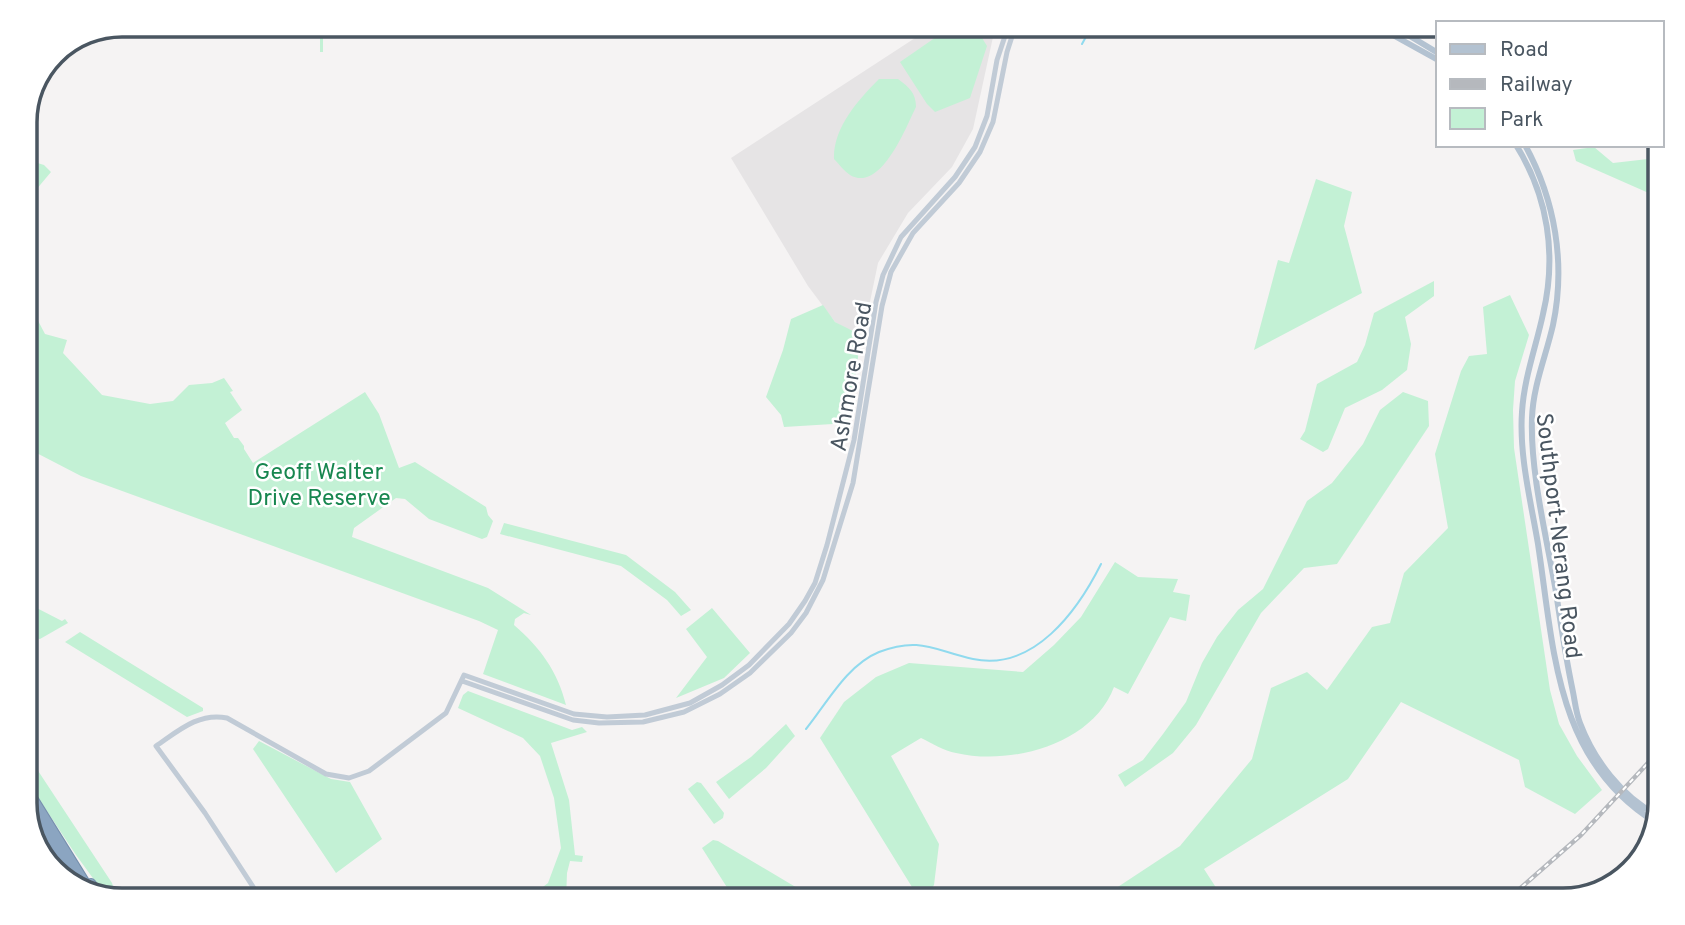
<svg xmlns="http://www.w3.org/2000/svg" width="1685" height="925" font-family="Overpass,sans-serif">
  <rect width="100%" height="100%" fill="#f5f3f3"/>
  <path fill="#e6e4e5" d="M 935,25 L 985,25 L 993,37 L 973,129 L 952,167 L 908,213 L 878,263 L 867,316 L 862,323 L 861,332 L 847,329 L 835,322 L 808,286 L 731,158 Z"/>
  <path fill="#c3f1d5" d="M 955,24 L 974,25 L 987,46 L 970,98 L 935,112 L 927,104 L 900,62 Z
    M 311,25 L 359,25 L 359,37 L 323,38 L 323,52 L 320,52 L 320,38 L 312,38 Z
    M 879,79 L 898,79 C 909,87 916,93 916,107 C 906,127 881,193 850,175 C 844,171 839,164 834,159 C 833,128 858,100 879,79 Z
    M 1594,147 L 1613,163 L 1648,159 L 1650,176 L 1660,180 L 1660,198 L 1576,161 L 1573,150 Z
    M 28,160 L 44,165 L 51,172 L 25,203 L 25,163 Z
    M 1316,179 L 1352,192 L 1344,226 L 1362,293 L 1254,350 L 1278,260 L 1289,263 Z
    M 1434,281 L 1434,296 L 1405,317 L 1411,344 L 1407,370 L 1382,390 L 1345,408 L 1328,449 L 1323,452 L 1300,439 L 1305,431 L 1317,384 L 1357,362 L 1365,345 L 1374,313 Z
    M 1510,295 L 1529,335 L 1515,381 L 1513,410 L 1514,448 L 1550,690 L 1559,724 L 1577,756 L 1602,790 L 1575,814 L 1525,787 L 1519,760 L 1401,702 L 1348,779 L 1204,869 L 1224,900 L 1098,900 L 1180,846 L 1252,759 L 1271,688 L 1307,672 L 1327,690 L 1372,627 L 1390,623 L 1404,573 L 1448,528 L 1435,454 L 1461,371 L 1469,356 L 1487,354 L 1483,307 Z
    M 25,296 L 45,334 L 67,340 L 63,353 L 102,395 L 150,404 L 173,401 L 189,385 L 212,383 L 224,378 L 233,391 L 230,392 L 242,410 L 225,423 L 234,438 L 238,438 L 244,446 L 244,449 L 253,463 L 365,392 L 379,414 L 399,468 L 415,462 L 486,507 L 488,515 L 493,521 L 487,537 L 482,539 L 429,519 L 405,499 L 396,498 L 354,528 L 352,537 L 488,588 L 531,615 L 524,613 L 515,619 L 514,625 C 540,647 558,672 566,705 L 483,674 L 498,630 L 479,621 L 81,476 L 25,447 Z
    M 823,305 L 835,322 L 861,335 L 849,423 L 784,427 L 781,415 L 766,397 L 783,350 L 791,319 Z
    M 1403,392 L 1428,401 L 1429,426 L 1337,564 L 1304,568 L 1261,613 L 1196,725 L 1173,753 L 1125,787 L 1118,775 L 1143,760 L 1163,734 L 1186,702 L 1202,663 L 1217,637 L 1238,610 L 1263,589 L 1307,501 L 1332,483 L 1363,444 L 1380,410 Z
    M 504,523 L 626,555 L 675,592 L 691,610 L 681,616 L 667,600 L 621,566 L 500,534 Z
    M 1115,562 L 1138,577 L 1178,579 L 1173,592 L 1190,595 L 1186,621 L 1170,617 L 1128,694 L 1114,687 C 1093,744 1011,766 956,753 C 944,751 932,743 921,738 L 891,756 L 939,844 L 934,885 L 924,900 L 920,900 L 820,738 L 844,702 L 876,677 L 909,663 L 1023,672 L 1054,645 L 1081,617 Z
    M 25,602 L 62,621 L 65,619 L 68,623 L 40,639 L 35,638 L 25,623 Z
    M 712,608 L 750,653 L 724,678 L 676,698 L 707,657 L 686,629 Z
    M 80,632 L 203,708 L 203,711 L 187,717 L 65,642 Z
    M 468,691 L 572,730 L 582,727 L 587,732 L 551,743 L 569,800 L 575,855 L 583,856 L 582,862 L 570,861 L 567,873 L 566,900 L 526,900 L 548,883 L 561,848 L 554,798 L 540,756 L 523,738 L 458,708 L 463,695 Z
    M 786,724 L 795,736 L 766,768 L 729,799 L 716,782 L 751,757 Z
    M 259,741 L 331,779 L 350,782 L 382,839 L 336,873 L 253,749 Z
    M 25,751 L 112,883 L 114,890 L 123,900 L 106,896 L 76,855 L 25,778 Z
    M 697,782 L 701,783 L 724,813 L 723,818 L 714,824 L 688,789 Z
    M 713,840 L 718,841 L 799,889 L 811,899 L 735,900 L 702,848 Z"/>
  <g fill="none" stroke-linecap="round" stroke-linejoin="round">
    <path stroke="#90daee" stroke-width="2" d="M 1082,44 L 1093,24
      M 806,729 C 827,703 847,665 879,652 C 921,636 935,651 973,659 C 1034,672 1078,610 1101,564"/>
    <g stroke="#7690ad" stroke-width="10">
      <path id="highway" d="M 25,785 L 92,893
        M 25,797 L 83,890
        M 91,883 L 101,895"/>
    </g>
    <path stroke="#c1cbd6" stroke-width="5" d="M 462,681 L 573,720 L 599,723 L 643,722 L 684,712 L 720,694 L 750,673 L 791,633 L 806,613 L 823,580 L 853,483 L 882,306 L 891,272 L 913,233 L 959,183 L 980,152 L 993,122 L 1007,52 L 1016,24
      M 253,900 L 259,896 L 205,813 L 156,746 C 178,731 199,712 227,718 L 326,774 L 349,778 L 369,771 L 446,713 L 464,675 L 574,714 L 607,717 L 645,715 L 690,703 L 722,685 L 749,665 L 789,624 L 805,601 L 815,583 L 827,545 L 854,440 L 876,302 L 883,275 L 901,237 L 955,177 L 975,147 L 987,116 L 997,60 L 1009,24"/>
    <path stroke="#b3c2d1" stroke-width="6" d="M 1373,24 L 1438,60
      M 1390,24 L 1438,53
      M 1516,145 C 1548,196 1557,255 1543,314 C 1536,347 1524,378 1522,412 C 1519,456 1531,502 1538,544 C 1554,649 1555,760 1655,822
      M 1525,145 C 1555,200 1566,263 1553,325 C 1546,356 1533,386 1532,418 C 1530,472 1547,539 1556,592 C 1561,626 1566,659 1573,692 C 1575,702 1576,713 1580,723 C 1594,760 1622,797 1657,815"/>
    <use href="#highway" stroke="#8ba5c1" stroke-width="8"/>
    <path stroke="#b5b8bd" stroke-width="2" d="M 27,817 L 69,884"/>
    <g stroke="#b5b8bd" stroke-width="4.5">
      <path id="rail" d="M 1507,900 L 1581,835 L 1660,750"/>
    </g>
    <use href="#rail" stroke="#fff" stroke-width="2" stroke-dasharray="5" stroke-linecap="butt"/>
  </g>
  <g text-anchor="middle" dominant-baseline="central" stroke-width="5" stroke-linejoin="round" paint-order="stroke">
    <g font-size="23" fill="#4a5661" stroke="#fff">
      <text transform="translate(853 377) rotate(-80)">Ashmore Road</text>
      <text transform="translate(1557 536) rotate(83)">Southport-Nerang Road</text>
    </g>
    <g font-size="23" fill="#17864f" stroke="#fff">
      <text x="319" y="473">Geoff Walter<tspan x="319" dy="26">Drive Reserve</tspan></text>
    </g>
  </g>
  <path d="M0 0H1685V925H0ZM122 37H1563A85 85 0 0 1 1648 122V803A85 85 0 0 1 1563 888H122A85 85 0 0 1 37 803V122A85 85 0 0 1 122 37Z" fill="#fff" fill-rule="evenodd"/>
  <path fill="none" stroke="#4a5661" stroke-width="3.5" d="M122 37H1563A85 85 0 0 1 1648 122V803A85 85 0 0 1 1563 888H122A85 85 0 0 1 37 803V122A85 85 0 0 1 122 37Z"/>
  <rect x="1436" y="21" width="228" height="126" fill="#ffffff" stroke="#b7bbc0" stroke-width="2"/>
  <rect x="1450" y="44" width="35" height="10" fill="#b3c2d1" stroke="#b7bbc0" stroke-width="2"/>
  <text x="1500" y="56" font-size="21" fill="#4a5661">Road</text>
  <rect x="1450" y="79" width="35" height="10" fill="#b5b8bd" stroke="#b7bbc0" stroke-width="2"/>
  <text x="1500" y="91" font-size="21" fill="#4a5661">Railway</text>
  <rect x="1450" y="108" width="35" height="21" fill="#c3f1d5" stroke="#b7bbc0" stroke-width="2"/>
  <text x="1500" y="126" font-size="21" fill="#4a5661">Park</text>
</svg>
